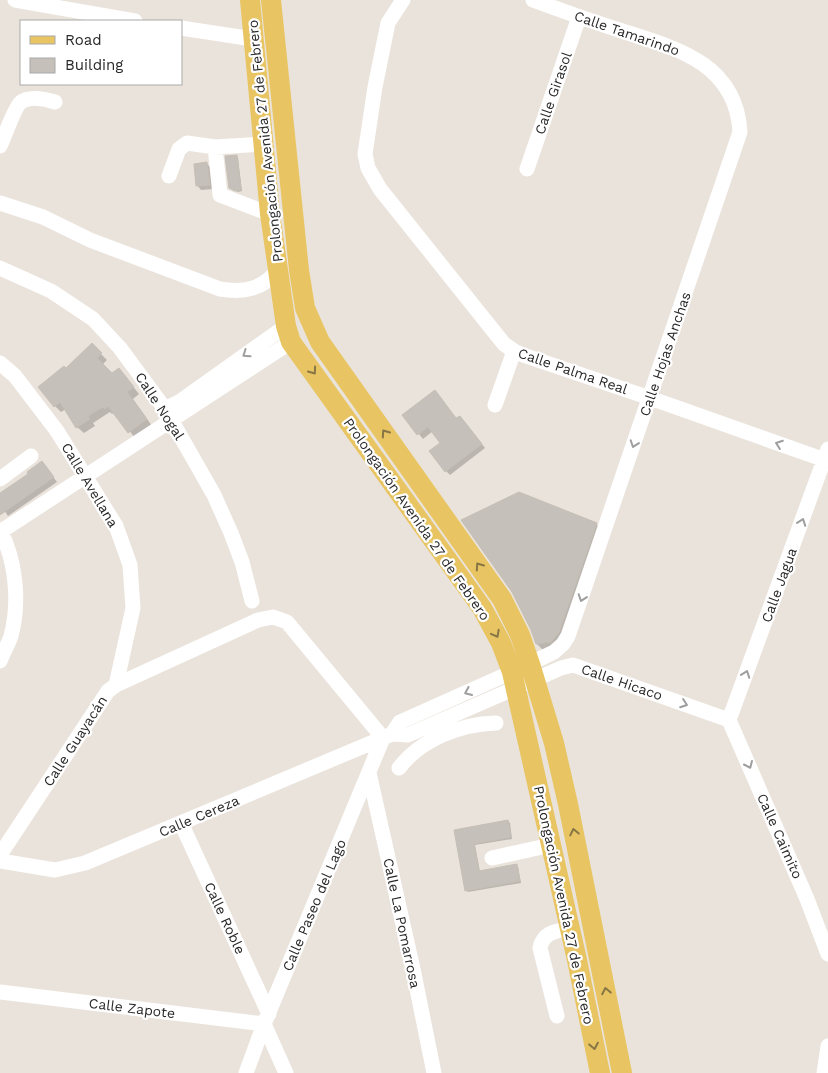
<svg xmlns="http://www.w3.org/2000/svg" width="828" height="1073" font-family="'Work Sans',sans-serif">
  <rect width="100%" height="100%" fill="#eae3db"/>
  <path fill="#0003" d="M 236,156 L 238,158 L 242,191 L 238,192 L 230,188 Z
    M 207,164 L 211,168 L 213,189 L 201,190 L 197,185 Z
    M 92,345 L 107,360 L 102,365 L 112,375 L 119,369 L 139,394 L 133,399 L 152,426 L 135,438 L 115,412 L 112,414 L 110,412 L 93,423 L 95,426 L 84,433 L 77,427 L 66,409 L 61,412 L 55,406 L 66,370 Z
    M 404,416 L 457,419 L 464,421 L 485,448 L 450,475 L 446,471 L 442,443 L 433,431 L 423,439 Z
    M 42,462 L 57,482 L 8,516 L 0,504 L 0,494 L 30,474 Z
    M 596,524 L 605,533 L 568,641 L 546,653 L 537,644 Z
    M 508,821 L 510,823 L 512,839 L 475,845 L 480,872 L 517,866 L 518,867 L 521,883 L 468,892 L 467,891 L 456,831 Z"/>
  <path fill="#c5c0ba" stroke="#c5bfb5" d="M 237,155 L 241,190 L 235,191 L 229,188 L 225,156 Z
    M 207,162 L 210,185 L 196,186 L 194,164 Z
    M 92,343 L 102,353 L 97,358 L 112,373 L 119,368 L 134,387 L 127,392 L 147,419 L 128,433 L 108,406 L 105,409 L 103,407 L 88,416 L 90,419 L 76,428 L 60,402 L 54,407 L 38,387 L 64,366 L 66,368 Z
    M 435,390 L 456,418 L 460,416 L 482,444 L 445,472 L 429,451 L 440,443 L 428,427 L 417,435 L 402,415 Z
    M 42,461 L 54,477 L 0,515 L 0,493 L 28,474 L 27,472 Z
    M 519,492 L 597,523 L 559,632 L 551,642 L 536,644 L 531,630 L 512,592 L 461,520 Z
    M 508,820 L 511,837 L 474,844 L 479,871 L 517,864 L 520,881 L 465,891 L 454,830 Z"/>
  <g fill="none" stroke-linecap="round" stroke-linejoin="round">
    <path stroke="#fff" stroke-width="15" d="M 15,0 L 135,21
      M 403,0 L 388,23 L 375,87 L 365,154 L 368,168 L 380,189 L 504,344 L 514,351 L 523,355 L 650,398 L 825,460
      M 181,28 L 253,39
      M 0,146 C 4,138 15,107 20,103 C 29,95 45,99 55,102
      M 215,147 L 220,195 L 270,214
      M 527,169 L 579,17
      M 169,176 L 179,149 L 187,143 L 215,147 L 264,144
      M 0,203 L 43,217 L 90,240 L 220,289 C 244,293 263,289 278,270
      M 0,268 L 51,291 L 93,319 L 120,348 L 165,409 L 214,495 L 231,533 L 242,562 L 252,601
      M 0,363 L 15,376 L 57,431 L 116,526 L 130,565 L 133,608 L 116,685
      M 495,405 L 514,351
      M 165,409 L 179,402 L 286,326
      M 0,479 L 31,456
      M 0,530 C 16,561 20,602 11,636 C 8,645 3,653 0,661
      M 0,532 L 291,342
      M 729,720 L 828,449
      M 729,720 L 807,899 L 828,954
      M 392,734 L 408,735 L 561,668 L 573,665 L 729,720
      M 399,768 C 421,739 461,724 496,723
      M 369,773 L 413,969 L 434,1073
      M 181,823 L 269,1014
      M 0,855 L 108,691 L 116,685 L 258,620 L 273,617 L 287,622 L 383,738 L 264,1024 L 246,1073
      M 492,858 L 551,845
      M 0,861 L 55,870 L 85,863 L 383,738 L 392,734 L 400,722 L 521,668 L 554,652 L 563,644 L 568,636 L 740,132 C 736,61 672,47 616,29 C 588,20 560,10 533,0
      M 0,992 L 264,1024 L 286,1073
      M 557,1016 L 540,948 C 543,932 557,931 570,928
      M 824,1073 L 828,1046"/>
    <path stroke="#e8c562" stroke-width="20" d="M 250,0 L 270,214 L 286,326 L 291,342 L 482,608 L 501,643 L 512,672 L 577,960 L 600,1073
      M 271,0 L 299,270 L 305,308 L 320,342 L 502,599 L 520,635 L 530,664 L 554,743 L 568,804 L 622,1073"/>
  </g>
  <defs><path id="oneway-chevron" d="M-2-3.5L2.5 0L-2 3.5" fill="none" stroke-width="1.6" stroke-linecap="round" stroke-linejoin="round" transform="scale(1.25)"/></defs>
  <g stroke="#9e9e9e">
    <use href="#oneway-chevron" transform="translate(246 354) rotate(145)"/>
    <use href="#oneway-chevron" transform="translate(634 444) rotate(109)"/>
    <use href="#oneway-chevron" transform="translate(779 444) rotate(-160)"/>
    <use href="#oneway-chevron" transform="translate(802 522) rotate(-70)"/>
    <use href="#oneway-chevron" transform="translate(582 598) rotate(109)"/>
    <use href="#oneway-chevron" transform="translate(746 674) rotate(-70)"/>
    <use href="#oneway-chevron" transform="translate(468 692) rotate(156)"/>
    <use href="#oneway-chevron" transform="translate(684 704) rotate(20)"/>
    <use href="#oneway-chevron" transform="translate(749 765) rotate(66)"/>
  </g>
  <g stroke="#887645">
    <use href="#oneway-chevron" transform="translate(313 371) rotate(54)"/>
    <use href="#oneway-chevron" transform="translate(385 433) rotate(-125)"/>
    <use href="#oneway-chevron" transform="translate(479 566) rotate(-125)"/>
    <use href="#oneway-chevron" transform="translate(496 634) rotate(62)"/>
    <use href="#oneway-chevron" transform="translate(574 832) rotate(-102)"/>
    <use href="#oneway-chevron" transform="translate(606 991) rotate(-101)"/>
    <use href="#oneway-chevron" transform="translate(594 1046) rotate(79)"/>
  </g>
  <g text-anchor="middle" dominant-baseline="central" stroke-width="4.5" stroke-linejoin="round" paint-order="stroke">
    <g font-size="14" fill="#282828" stroke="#fff">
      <text transform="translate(627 33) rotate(19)">Calle Tamarindo</text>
      <text transform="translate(553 93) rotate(-71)">Calle Girasol</text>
      <text transform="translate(265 141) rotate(-96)">Prolongación Avenida 27 de Febrero</text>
      <text transform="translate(665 354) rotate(-71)">Calle Hojas Anchas</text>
      <text transform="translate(573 371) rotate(19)">Calle Palma Real</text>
      <text transform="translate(160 406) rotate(57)">Calle Nogal</text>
      <text transform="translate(90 485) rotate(59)">Calle Avellana</text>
      <text transform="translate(417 519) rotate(55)">Prolongación Avenida 27 de Febrero</text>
      <text transform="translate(779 585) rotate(-70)">Calle Jagua</text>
      <text transform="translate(622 682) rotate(19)">Calle Hicaco</text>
      <text transform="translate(75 741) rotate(-57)">Calle Guayacán</text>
      <text transform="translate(199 816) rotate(-23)">Calle Cereza</text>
      <text transform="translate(780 836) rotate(66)">Calle Caimito</text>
      <text transform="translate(314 905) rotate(-67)">Calle Paseo del Lago</text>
      <text transform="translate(564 905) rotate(78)">Prolongación Avenida 27 de Febrero</text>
      <text transform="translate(225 918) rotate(65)">Calle Roble</text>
      <text transform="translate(402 923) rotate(78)">Calle La Pomarrosa</text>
      <text transform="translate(132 1008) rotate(7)">Calle Zapote</text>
    </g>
  </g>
  <rect x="20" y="20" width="162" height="65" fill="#ffffff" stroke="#a9a9a9"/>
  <rect x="30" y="36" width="25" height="8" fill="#e8c562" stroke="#a9a9a9"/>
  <text x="65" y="45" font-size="15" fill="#282828">Road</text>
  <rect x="30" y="58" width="25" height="15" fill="#c5c0ba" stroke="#a9a9a9"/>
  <text x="65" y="70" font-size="15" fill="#282828">Building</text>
</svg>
